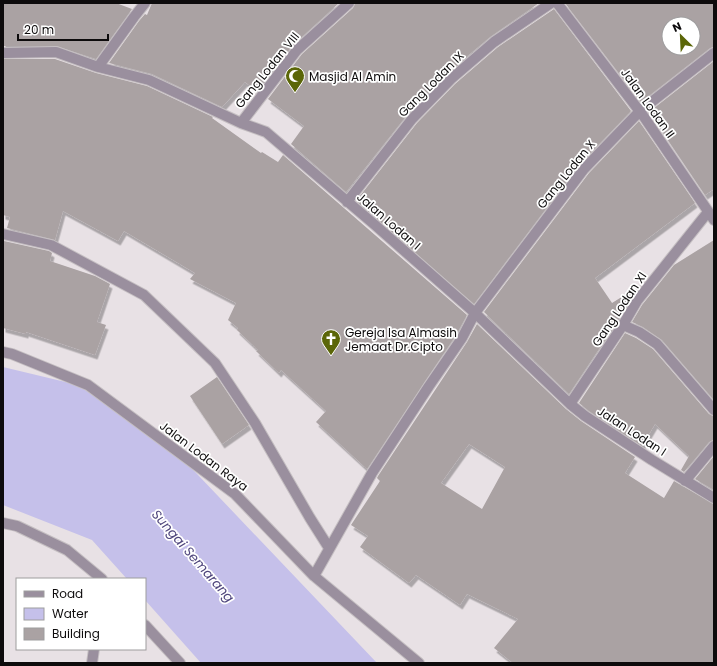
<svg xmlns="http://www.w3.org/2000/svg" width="717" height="666" font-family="Poppins,sans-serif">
  <defs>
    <filter id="shadow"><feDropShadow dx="2.5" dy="4.5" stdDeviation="0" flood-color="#0004"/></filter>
  </defs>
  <rect width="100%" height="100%" fill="#e8e1e5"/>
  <path fill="#c5c0ea" d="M 3,367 L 78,385 L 179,455 L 377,663 L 201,663 L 145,600 L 145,579 L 127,579 L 92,540 L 3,505 Z"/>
  <path fill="#aaa2a3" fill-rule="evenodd" filter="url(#shadow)" d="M 3,3 L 116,3 L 132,9 L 96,59 L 56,46 L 3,46 Z
    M 152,3 L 339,3 L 293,45 L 257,91 L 245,82 L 222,107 L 152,74 L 109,63 L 139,21 L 145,14 L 147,15 Z
    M 355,3 L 539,3 L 490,37 L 446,74 L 407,115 L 346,192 L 291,144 L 304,126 L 268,99 L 302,54 L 353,8 Z
    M 565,3 L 714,3 L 714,47 L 710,48 L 641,102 ZM 669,24 L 693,24 L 693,48 L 669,48 Z
    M 554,9 L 631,111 L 579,165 L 474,304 L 356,201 L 417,123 L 455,84 L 498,47 Z
    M 3,59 L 55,59 L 96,73 L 147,86 L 213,117 L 212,118 L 261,153 L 262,152 L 278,162 L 283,155 L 467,315 L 456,335 L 367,469 L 316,422 L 326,411 L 281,370 L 279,373 L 256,351 L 258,350 L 237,330 L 238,328 L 228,320 L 236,303 L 190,279 L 195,273 L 124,231 L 118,241 L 63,211 L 55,240 L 7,228 L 10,217 L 3,215 Z
    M 714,61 L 714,189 L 705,195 L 649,112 Z
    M 639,121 L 695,203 L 595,278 L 612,303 L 641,285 L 631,298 L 617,322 L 569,394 L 484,312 L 589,173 Z
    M 714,240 L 714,400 L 662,340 L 643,327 L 632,322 L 642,305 L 674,265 Z
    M 4,241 L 49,251 L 52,253 L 50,261 L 95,276 L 110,284 L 97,322 L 106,325 L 95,355 L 26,332 L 26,334 L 3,328 L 3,246 Z
    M 477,324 L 566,409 L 581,421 L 635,457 L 625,473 L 664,498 L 674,481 L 714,504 L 714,663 L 513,663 L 494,648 L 518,619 L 467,594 L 460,605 L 416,575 L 409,583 L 360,547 L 368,536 L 351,525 L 380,481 L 377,478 L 378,476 L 467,342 ZM 469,444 L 505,467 L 482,509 L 441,483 Z
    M 625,333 L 636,338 L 653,349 L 709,414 L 714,416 L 714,440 L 709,442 L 684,472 L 681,470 L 689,456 L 655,424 L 642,446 L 589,411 L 579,403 Z
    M 217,377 L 249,425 L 222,444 L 190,396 Z
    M 714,456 L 714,490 L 695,479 Z"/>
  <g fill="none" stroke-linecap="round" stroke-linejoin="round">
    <g stroke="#c5bfc2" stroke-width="12">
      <path id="minor" d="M 557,3 L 644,117 L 714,220
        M 3,53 L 56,52 L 98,67 L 149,80 L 241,123 L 266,132 L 375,225 L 475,313 L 570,404 L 585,416 L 652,460 L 714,498
        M 98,67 L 134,17 L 145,3
        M 241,123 L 297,50 L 349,3
        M 347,202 L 412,119 L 451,79 L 494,42 L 551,3
        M 3,234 L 51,245 L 144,295 L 215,363 L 255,423 L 310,518 L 329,548
        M 623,325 L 639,332 L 657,344 L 714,410
        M 3,352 L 12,354 L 88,385 L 235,494 L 314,576 L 419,663
        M 570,404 L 623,325 L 637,301 L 708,212
        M 685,481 L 714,446
        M 3,523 L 17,526 L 67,550 L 102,579
        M 314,576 L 372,473 L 429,386 L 462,338 L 475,313 L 584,169 L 640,111 L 714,53
        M 145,625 L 180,663
        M 92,663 L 94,649"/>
    </g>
    <use href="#minor" stroke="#9a8f9e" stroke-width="10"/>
  </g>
  <defs>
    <g id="mosque-pin" transform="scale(1)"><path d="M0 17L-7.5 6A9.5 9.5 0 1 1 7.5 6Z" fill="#5b6608" stroke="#fff"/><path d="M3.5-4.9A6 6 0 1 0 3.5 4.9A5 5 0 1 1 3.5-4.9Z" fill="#fff"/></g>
    <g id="church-pin" transform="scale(1)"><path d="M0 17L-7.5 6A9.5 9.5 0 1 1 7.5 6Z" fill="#5b6608" stroke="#fff"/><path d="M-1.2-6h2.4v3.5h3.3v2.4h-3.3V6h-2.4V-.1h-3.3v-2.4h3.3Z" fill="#fff"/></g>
  </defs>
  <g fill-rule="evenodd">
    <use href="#mosque-pin" x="295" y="76"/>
    <use href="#church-pin" x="331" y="339"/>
  </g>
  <g text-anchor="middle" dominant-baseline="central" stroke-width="3.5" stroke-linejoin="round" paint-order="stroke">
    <g font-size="12" fill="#0d0b0c" stroke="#fff">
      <text transform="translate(267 70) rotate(-51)">Gang Lodan VIII</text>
      <text transform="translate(431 84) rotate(-45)">Gang Lodan IX</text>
      <text transform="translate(648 103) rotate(54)">Jalan Lodan II</text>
      <text transform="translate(566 174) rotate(-51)">Gang Lodan X</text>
      <text transform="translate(389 221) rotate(41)">Jalan Lodan I</text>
      <text transform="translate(619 309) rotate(-56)">Gang Lodan XI</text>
      <text transform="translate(632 431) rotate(33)">Jalan Lodan I</text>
      <text transform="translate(204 456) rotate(37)">Jalan Lodan Raya</text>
    </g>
    <g font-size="12" fill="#0d0b0c" stroke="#fff" text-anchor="start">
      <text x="309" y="76">Masjid Al Amin</text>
      <text x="345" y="332">Gereja Isa Almasih<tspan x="345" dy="14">Jemaat Dr.Cipto</tspan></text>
    </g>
    <g font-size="13" font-style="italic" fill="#50477d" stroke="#fff">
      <text transform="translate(193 556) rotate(49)">Sungai Semarang</text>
    </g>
  </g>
  <rect width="717" height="666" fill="none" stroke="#0d0b0c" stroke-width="8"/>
  <rect x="16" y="578" width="130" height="72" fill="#ffffff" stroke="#9e9d9e"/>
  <rect x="24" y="591" width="20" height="6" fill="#9a8f9e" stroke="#9e9d9e"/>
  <text x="52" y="598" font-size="12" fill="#0d0b0c">Road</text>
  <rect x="24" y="608" width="20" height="12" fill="#c5c0ea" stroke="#9e9d9e"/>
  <text x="52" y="618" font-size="12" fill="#0d0b0c">Water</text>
  <rect x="24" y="628" width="20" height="12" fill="#aaa2a3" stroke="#9e9d9e"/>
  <text x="52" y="638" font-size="12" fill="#0d0b0c">Building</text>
  <g transform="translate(681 36) rotate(336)"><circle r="19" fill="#ffffff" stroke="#9e9d9e"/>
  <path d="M0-3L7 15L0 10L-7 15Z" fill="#5b6608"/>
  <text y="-6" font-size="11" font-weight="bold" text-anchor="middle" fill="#0d0b0c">N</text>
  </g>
  <path d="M18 34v6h90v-6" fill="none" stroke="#0d0b0c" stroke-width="2"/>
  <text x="24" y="34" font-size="12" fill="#0d0b0c" stroke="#ffffff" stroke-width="3" paint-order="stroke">20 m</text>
</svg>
